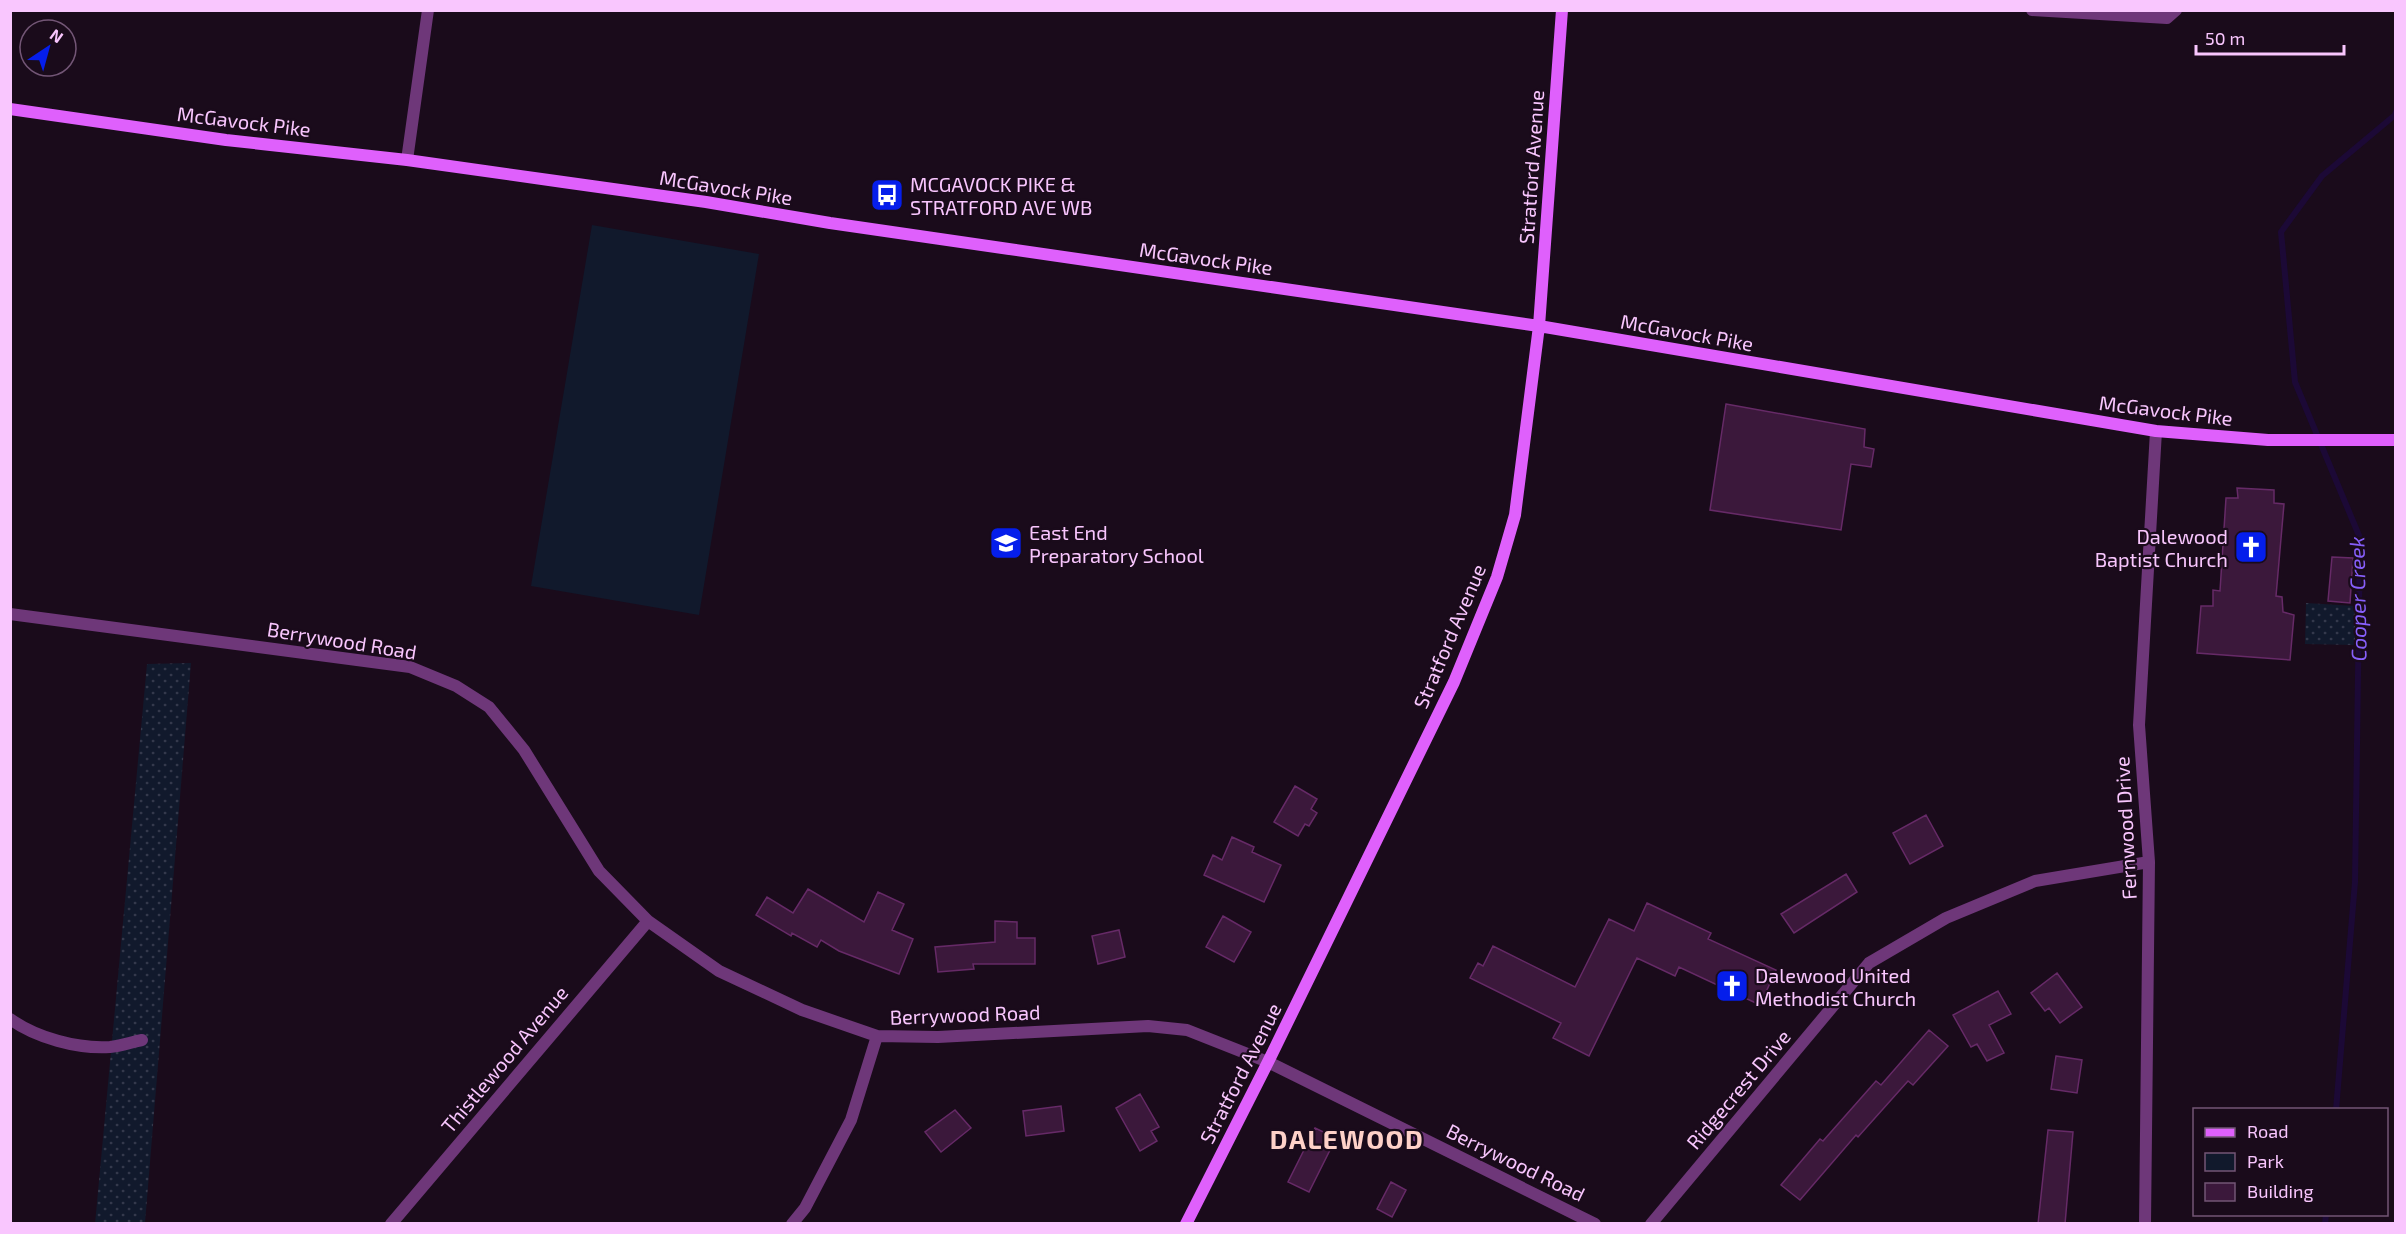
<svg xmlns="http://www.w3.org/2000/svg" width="2406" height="1234" font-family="'Exo 2',sans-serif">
  <defs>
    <pattern id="green-dots" width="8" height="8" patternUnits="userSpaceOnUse" patternTransform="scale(1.5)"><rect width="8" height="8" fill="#11192c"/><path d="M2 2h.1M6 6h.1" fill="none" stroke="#34394c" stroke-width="1.8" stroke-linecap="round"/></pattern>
  </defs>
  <rect width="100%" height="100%" fill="#1a0b1b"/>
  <path fill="url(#green-dots)" d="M 2306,603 L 2355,606 L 2355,645 L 2305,644 Z
    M 191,663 L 145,1223 L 95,1224 L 147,664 Z"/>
  <path fill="#11192c" d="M 592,225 L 759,254 L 699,615 L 531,586 Z"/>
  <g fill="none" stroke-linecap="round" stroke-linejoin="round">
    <path stroke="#1c0936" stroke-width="6" d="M 2336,1110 L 2355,882 L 2360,538 L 2295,382 L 2281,232 L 2322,176 L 2395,115 L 2396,112
      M 2325,1224 L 2326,1214"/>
  </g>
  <path fill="#3b183b" stroke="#662a67" stroke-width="1.5" d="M 1726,404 L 1865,429 L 1864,447 L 1874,449 L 1871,467 L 1851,464 L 1841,530 L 1710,510 Z
    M 2237,488 L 2274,490 L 2274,503 L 2284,504 L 2276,596 L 2282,597 L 2283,612 L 2294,615 L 2290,660 L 2197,653 L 2201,606 L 2213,606 L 2213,590 L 2220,591 L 2226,498 L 2238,498 Z
    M 2332,557 L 2353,558 L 2350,603 L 2328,601 Z
    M 1295,786 L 1317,799 L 1311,809 L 1317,813 L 1309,826 L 1305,824 L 1298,836 L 1274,822 Z
    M 1926,815 L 1943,846 L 1910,864 L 1893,833 Z
    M 1232,837 L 1254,847 L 1252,852 L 1281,865 L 1264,902 L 1204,875 L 1213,855 L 1222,860 Z
    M 1846,874 L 1857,892 L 1794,933 L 1781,914 Z
    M 808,889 L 864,922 L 878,892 L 904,904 L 892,930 L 913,939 L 899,974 L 839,951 L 821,940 L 817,947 L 792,933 L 791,936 L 756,915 L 767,897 L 793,913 Z
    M 1647,903 L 1711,933 L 1708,939 L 1776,970 L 1760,1005 L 1679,967 L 1675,976 L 1637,958 L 1589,1056 L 1553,1038 L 1561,1023 L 1470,978 L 1478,963 L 1483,966 L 1493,946 L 1575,987 L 1609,919 L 1634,931 Z
    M 1223,916 L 1251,932 L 1234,962 L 1206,947 Z
    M 995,921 L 1017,922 L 1017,938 L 1035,938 L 1035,964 L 973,964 L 974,969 L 938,972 L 935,947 L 995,942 Z
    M 1119,930 L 1125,957 L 1098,964 L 1092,936 Z
    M 2057,973 L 2082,1007 L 2060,1023 L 2049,1008 L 2045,1011 L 2031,993 Z
    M 1998,991 L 2011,1014 L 1989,1025 L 2004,1053 L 1987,1061 L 1977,1044 L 1971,1047 L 1953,1015 Z
    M 1929,1030 L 1948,1046 L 1913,1085 L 1908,1081 L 1858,1137 L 1856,1135 L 1800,1200 L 1781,1185 L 1820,1139 L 1823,1141 L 1876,1081 L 1881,1085 Z
    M 2056,1056 L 2082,1060 L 2077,1093 L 2051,1089 Z
    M 1140,1094 L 1159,1127 L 1151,1131 L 1157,1141 L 1140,1151 L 1116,1108 Z
    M 1061,1106 L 1064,1131 L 1026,1136 L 1023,1111 Z
    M 955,1110 L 971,1128 L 941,1152 L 925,1132 Z
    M 1315,1128 L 1336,1138 L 1309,1192 L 1288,1182 Z
    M 2048,1130 L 2073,1132 L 2065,1224 L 2038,1224 Z
    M 1391,1182 L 1406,1190 L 1392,1217 L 1377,1209 Z"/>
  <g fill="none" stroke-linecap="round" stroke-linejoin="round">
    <path stroke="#6e3779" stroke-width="12" d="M 2032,10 L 2167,18 L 2176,10
      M 407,160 L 428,10
      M 10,614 L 410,667 L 456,686 L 489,707 L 524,750 L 599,871 L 648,921 L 719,971 L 802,1010 L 877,1036 L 938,1037 L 1148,1026 L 1187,1030 L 1268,1062 L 1595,1224
      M 10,1019 C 37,1038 77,1049 110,1047 C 120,1046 132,1042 142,1040
      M 391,1224 L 648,921
      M 792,1224 L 805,1208 L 851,1120 L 877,1036
      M 1651,1224 L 1869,963 L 1946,918 L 2035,881 L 2149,862
      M 2145,1224 L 2149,862 L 2139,725 L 2156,431"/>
    <path stroke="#df60fc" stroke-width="12" d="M 10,109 L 226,140 L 407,160 L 563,182 L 706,202 L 830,223 L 1539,326 L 2156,431 L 2268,440 L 2396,440
      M 1186,1224 L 1268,1062 L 1454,682 L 1497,577 L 1515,515 L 1539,326 L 1562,10"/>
  </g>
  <defs>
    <g id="bus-square" transform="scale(1.725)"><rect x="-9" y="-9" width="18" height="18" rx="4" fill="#051eeb" stroke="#1a0b1b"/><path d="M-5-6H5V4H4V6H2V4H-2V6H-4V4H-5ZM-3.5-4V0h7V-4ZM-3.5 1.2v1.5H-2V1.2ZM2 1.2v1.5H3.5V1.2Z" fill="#fff"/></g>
    <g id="school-square" transform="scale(1.725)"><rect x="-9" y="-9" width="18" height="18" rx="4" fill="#051eeb" stroke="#1a0b1b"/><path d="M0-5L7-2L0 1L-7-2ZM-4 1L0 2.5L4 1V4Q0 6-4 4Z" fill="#fff"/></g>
    <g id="church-square" transform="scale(1.725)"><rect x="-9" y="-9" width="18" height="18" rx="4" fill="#051eeb" stroke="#1a0b1b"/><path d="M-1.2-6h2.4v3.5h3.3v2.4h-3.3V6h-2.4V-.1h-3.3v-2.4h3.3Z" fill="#fff"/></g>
  </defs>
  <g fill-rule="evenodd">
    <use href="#bus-square" x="887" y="195"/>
    <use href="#school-square" x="1006" y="543"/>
    <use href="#church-square" x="2251" y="547"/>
    <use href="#church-square" x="1732" y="986"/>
  </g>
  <g text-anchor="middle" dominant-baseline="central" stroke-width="4.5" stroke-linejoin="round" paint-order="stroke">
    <g font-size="20" fill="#f9c6fe" stroke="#1a0b1b">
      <text transform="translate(244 121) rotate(7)">McGavock Pike</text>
      <text transform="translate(1531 167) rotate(-86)">Stratford Avenue</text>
      <text transform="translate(726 187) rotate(9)">McGavock Pike</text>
      <text transform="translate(1206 258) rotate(8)">McGavock Pike</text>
      <text transform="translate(1687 332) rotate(10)">McGavock Pike</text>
      <text transform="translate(2166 410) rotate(7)">McGavock Pike</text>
      <text transform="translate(1449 636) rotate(-67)">Stratford Avenue</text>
      <text transform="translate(342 640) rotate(9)">Berrywood Road</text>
      <text transform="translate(2125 828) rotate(-93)">Fernwood Drive</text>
      <text transform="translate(965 1014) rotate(-2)">Berrywood Road</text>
      <text transform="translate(504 1059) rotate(-50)">Thistlewood Avenue</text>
      <text transform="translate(1240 1073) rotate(-63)">Stratford Avenue</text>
      <text transform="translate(1738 1089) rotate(-50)">Ridgecrest Drive</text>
      <text transform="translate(1516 1162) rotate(26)">Berrywood Road</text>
    </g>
    <g font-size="20" fill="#f9c6fe" stroke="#1a0b1b" text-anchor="start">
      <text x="910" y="184">MCGAVOCK PIKE &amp;<tspan x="910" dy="23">STRATFORD AVE WB</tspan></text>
      <text x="1029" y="532">East End<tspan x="1029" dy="23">Preparatory School</tspan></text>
      <text x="2228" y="536" text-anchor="end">Dalewood<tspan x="2228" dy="23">Baptist Church</tspan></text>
      <text x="1755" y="975">Dalewood United<tspan x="1755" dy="23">Methodist Church</tspan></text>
    </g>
    <g font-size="21" font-style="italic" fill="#875ffb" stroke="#1a0b1b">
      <text transform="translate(2357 599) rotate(-91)">Cooper Creek</text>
    </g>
    <g font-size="26" font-weight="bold" letter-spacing="1.5" fill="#fed1c8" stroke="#1a0b1b">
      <text x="1347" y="1138">DALEWOOD</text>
    </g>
  </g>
  <rect width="2406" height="1234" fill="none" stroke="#f9c6fe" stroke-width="24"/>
  <rect x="2193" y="1108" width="195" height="108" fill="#1a0b1b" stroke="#735676" stroke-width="1.5"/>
  <rect x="2205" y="1128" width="30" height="9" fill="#df60fc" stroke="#735676" stroke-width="1.5"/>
  <text x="2247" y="1138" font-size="18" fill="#f9c6fe">Road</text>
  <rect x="2205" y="1153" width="30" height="18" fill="#11192c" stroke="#735676" stroke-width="1.5"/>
  <text x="2247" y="1168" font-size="18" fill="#f9c6fe">Park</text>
  <rect x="2205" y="1183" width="30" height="18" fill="#3b183b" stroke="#735676" stroke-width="1.5"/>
  <text x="2247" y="1198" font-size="18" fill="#f9c6fe">Building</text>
  <g transform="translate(48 48) rotate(36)"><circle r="28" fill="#1a0b1b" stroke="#735676" stroke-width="1.5"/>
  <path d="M0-4.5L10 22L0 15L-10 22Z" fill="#051eeb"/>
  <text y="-9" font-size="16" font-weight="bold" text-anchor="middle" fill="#f9c6fe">N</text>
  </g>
  <path d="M2196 45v9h148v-9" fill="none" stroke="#f9c6fe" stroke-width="3"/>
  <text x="2205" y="45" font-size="18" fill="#f9c6fe" stroke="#1a0b1b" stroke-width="4.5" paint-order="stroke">50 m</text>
</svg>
